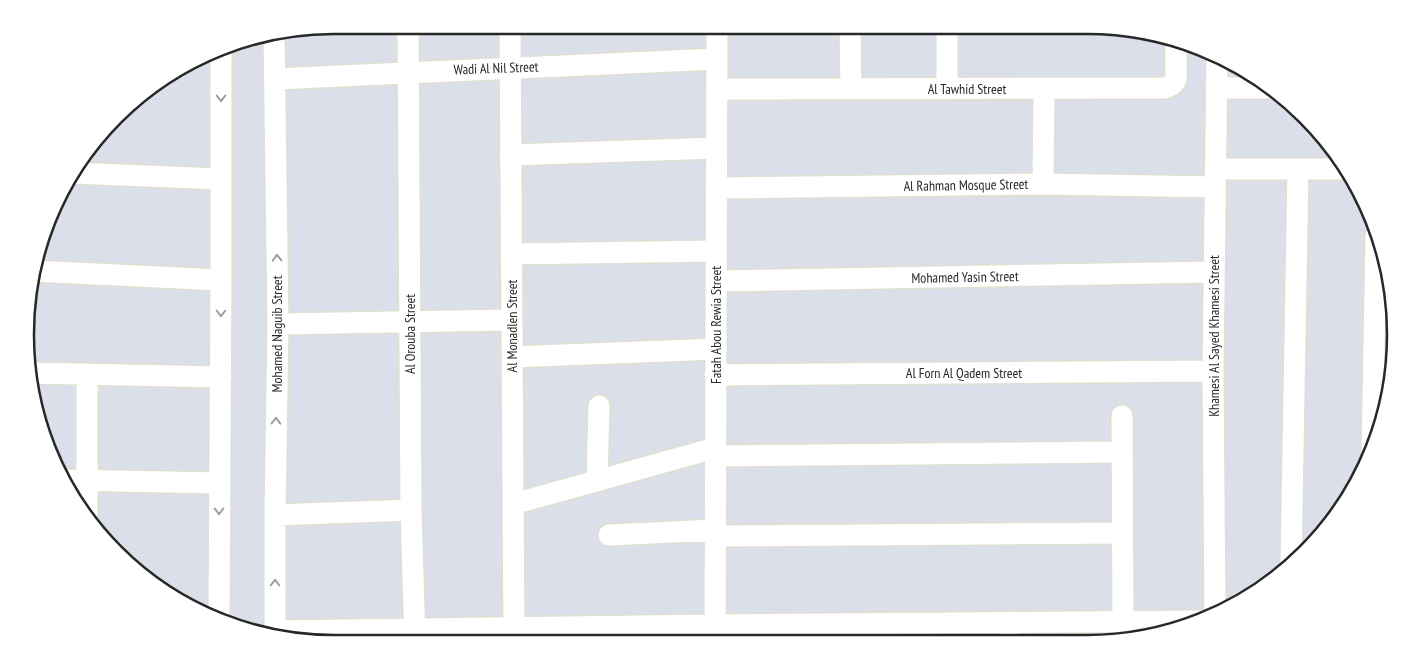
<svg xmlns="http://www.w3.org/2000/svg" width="1421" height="669" font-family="'PT Sans Narrow',sans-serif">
  <rect width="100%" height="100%" fill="#dbdfe9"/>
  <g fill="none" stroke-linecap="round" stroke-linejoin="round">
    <g stroke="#e0dfd0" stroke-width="24">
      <path id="minor" d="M 408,25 L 411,510 L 415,644
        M 510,25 L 514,643
        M 850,25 L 851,89
        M 947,25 L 947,89
        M 274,35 L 278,324 L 275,515 L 275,632
        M 275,79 L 716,59
        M 1216,88 L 1265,88
        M 717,89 L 1164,88 C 1170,86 1174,85 1176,79 L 1176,43
        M 510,155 L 716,148
        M 1216,169 L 1341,169
        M 72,173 L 221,179
        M 1043,184 L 1044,88
        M 716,188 L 1043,184 L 1215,187
        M 511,254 L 716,251
        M 32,271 L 221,280
        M 716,281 L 1214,272
        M 278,324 L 512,320
        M 512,357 L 716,349
        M 28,373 L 221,377
        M 715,375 L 1213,371
        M 1122,416 L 1123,621
        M 1372,454 L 1376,236
        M 715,456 L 1122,452
        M 63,480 L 219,483
        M 597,481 L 599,406
        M 513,504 L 715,448
        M 87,514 L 87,374
        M 275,515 L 411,510
        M 609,535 L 715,530
        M 715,536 L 1123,533
        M 1291,564 L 1298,169
        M 1215,615 L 1213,371 L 1217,57
        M 219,621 L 221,280 L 221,50
        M 1009,622 L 1009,642
        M 275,631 L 715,625 L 1203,621
        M 715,643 L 717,25"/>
    </g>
    <use href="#minor" stroke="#fff" stroke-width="21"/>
  </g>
  <defs><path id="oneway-chevron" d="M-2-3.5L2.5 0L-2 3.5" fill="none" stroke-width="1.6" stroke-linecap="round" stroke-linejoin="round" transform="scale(1.25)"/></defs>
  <g stroke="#9e9e9e">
    <use href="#oneway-chevron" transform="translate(221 98) rotate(90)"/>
    <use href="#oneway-chevron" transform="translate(277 258) rotate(-91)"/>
    <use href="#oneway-chevron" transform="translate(221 313) rotate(90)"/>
    <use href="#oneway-chevron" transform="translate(276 421) rotate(-89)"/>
    <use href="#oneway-chevron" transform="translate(219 511) rotate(90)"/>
    <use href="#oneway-chevron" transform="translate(275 583) rotate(-90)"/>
  </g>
  <g text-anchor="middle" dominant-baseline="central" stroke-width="5" stroke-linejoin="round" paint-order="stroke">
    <g font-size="14" fill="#282828" stroke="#fff">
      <text transform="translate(496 68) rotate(-2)">Wadi Al Nil Street</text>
      <text x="967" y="89">Al Tawhid Street</text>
      <text transform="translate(966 185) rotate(-1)">Al Rahman Mosque Street</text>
      <text transform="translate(965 277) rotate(-1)">Mohamed Yasin Street</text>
      <text transform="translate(716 325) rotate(-90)">Fatah Abou Rewia Street</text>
      <text transform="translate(512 326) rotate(-90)">Al Monadlen Street</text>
      <text transform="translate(277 334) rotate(-90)">Mohamed Naguib Street</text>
      <text transform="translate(410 334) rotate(-90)">Al Orouba Street</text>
      <text transform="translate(1214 336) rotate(-90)">Khamesi Al Sayed Khamesi Street</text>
      <text x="964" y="373">Al Forn Al Qadem Street</text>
    </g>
  </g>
  <path d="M0 0H1421V669H0ZM334 34H1087A300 300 0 0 1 1387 334V335A300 300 0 0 1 1087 635H334A300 300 0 0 1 34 335V334A300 300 0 0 1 334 34Z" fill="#fff" fill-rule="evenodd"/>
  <path fill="none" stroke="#282828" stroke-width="2.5" d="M334 34H1087A300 300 0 0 1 1387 334V335A300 300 0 0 1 1087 635H334A300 300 0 0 1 34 335V334A300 300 0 0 1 334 34Z"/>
</svg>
